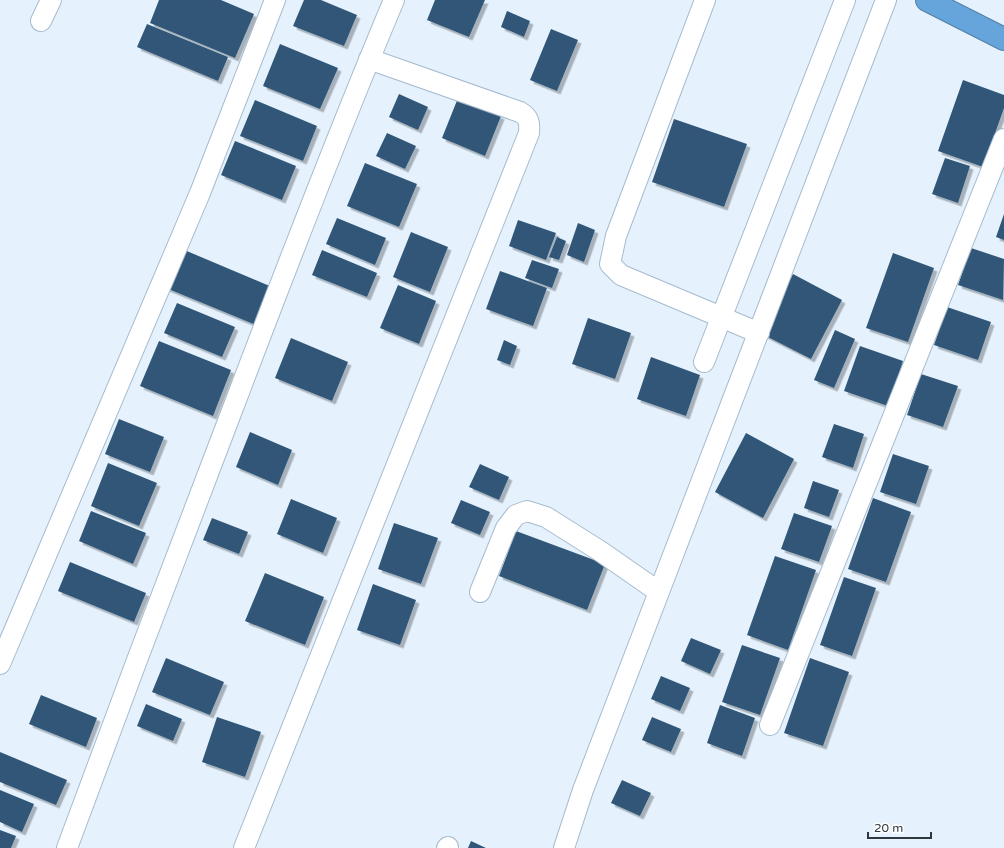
<svg xmlns="http://www.w3.org/2000/svg" width="1004" height="848" font-family="'Varela Round',sans-serif">
  <defs>
    <filter id="shadow"><feDropShadow dx="3.5" dy="3.5" stdDeviation="0" flood-color="#0004"/></filter>
  </defs>
  <rect width="100%" height="100%" fill="#e5f2fe"/>
  <path fill="#305777" filter="url(#shadow)" d="M 159,0 L 221,0 L 254,14 L 235,58 L 150,23 Z
    M 304,0 L 321,0 L 357,15 L 344,46 L 293,26 Z
    M 435,0 L 485,0 L 469,37 L 427,20 Z
    M 507,11 L 530,21 L 524,37 L 501,27 Z
    M 147,24 L 228,57 L 218,81 L 137,47 Z
    M 551,29 L 578,40 L 557,91 L 530,80 Z
    M 280,44 L 338,68 L 320,109 L 263,86 Z
    M 963,80 L 1004,95 L 1004,108 L 983,167 L 938,151 Z
    M 399,94 L 428,107 L 418,130 L 389,117 Z
    M 458,98 L 501,116 L 485,156 L 442,138 Z
    M 255,100 L 317,126 L 303,161 L 240,136 Z
    M 674,119 L 747,144 L 724,207 L 652,182 Z
    M 387,133 L 416,146 L 405,169 L 376,156 Z
    M 235,141 L 296,166 L 282,200 L 221,175 Z
    M 945,158 L 970,166 L 958,203 L 932,194 Z
    M 365,163 L 417,184 L 399,227 L 347,206 Z
    M 1004,214 L 1004,240 L 996,237 Z
    M 337,218 L 386,238 L 375,265 L 326,244 Z
    M 518,220 L 556,233 L 546,260 L 509,246 Z
    M 578,223 L 595,230 L 584,262 L 567,255 Z
    M 411,232 L 448,247 L 430,292 L 393,277 Z
    M 557,237 L 566,241 L 559,260 L 549,257 Z
    M 971,248 L 1004,259 L 1003,300 L 958,285 Z
    M 182,249 L 272,287 L 256,325 L 166,288 Z
    M 322,250 L 377,273 L 367,297 L 312,275 Z
    M 893,253 L 934,268 L 908,342 L 866,328 Z
    M 532,260 L 559,269 L 552,288 L 525,278 Z
    M 500,271 L 547,288 L 533,326 L 486,309 Z
    M 793,274 L 842,300 L 811,359 L 762,334 Z
    M 398,285 L 436,301 L 419,344 L 380,328 Z
    M 177,303 L 235,327 L 222,357 L 164,333 Z
    M 947,307 L 991,322 L 978,360 L 934,345 Z
    M 588,318 L 631,333 L 615,379 L 572,364 Z
    M 835,330 L 855,339 L 834,388 L 814,380 Z
    M 291,338 L 348,362 L 332,401 L 275,378 Z
    M 504,340 L 517,346 L 510,365 L 497,360 Z
    M 159,341 L 231,370 L 213,416 L 140,386 Z
    M 860,346 L 903,361 L 888,406 L 844,391 Z
    M 651,357 L 700,375 L 686,416 L 637,399 Z
    M 921,374 L 958,386 L 943,427 L 907,415 Z
    M 119,419 L 164,437 L 150,472 L 105,454 Z
    M 834,424 L 864,434 L 853,468 L 822,457 Z
    M 250,432 L 292,450 L 278,485 L 236,467 Z
    M 746,433 L 794,459 L 763,518 L 715,492 Z
    M 893,454 L 929,466 L 916,504 L 880,492 Z
    M 108,463 L 157,483 L 139,526 L 91,506 Z
    M 480,464 L 509,477 L 499,500 L 469,487 Z
    M 813,481 L 839,490 L 829,517 L 804,508 Z
    M 873,498 L 911,512 L 886,582 L 848,569 Z
    M 291,499 L 337,518 L 323,553 L 277,534 Z
    M 461,500 L 490,512 L 480,535 L 451,523 Z
    M 91,511 L 146,533 L 133,564 L 79,541 Z
    M 794,513 L 832,526 L 819,562 L 781,549 Z
    M 212,518 L 248,532 L 239,554 L 203,540 Z
    M 394,523 L 438,538 L 421,584 L 378,569 Z
    M 516,531 L 605,564 L 587,610 L 499,576 Z
    M 775,556 L 816,570 L 788,650 L 747,635 Z
    M 70,562 L 146,593 L 134,622 L 58,591 Z
    M 265,573 L 324,597 L 305,645 L 245,621 Z
    M 844,577 L 876,588 L 852,656 L 820,645 Z
    M 373,584 L 416,600 L 400,645 L 357,630 Z
    M 691,638 L 721,650 L 710,674 L 681,661 Z
    M 742,645 L 780,658 L 760,715 L 722,702 Z
    M 166,658 L 224,682 L 210,715 L 152,692 Z
    M 810,658 L 849,672 L 823,746 L 784,733 Z
    M 661,676 L 690,688 L 680,711 L 651,699 Z
    M 41,695 L 97,718 L 86,747 L 29,724 Z
    M 146,704 L 182,719 L 173,741 L 137,726 Z
    M 720,705 L 755,718 L 742,756 L 707,743 Z
    M 217,717 L 261,732 L 245,777 L 202,762 Z
    M 652,717 L 681,729 L 671,752 L 642,740 Z
    M 0,752 L 67,780 L 56,805 L 0,782 Z
    M 622,780 L 651,793 L 640,816 L 611,803 Z
    M 0,790 L 34,804 L 22,832 L 0,822 Z
    M 0,830 L 16,836 L 11,848 L 0,848 Z
    M 471,841 L 486,848 L 468,848 Z"/>
  <g fill="none" stroke-linecap="round" stroke-linejoin="round">
    <g stroke="#a6bbce" stroke-width="22">
      <path id="minor" d="M 705,0 L 616,236 L 610,264 L 621,275 L 759,333
        M 41,21 L 51,0
        M 704,362 L 845,0
        M 480,592 L 506,528 L 516,515 L 527,511 L 546,517 L 600,551 L 659,592
        M 0,664 L 200,193 L 275,0
        M 770,725 L 1004,139
        M 67,848 C 121,701 177,554 233,408 C 285,271 337,135 394,0
        M 244,848 L 529,133 C 530,123 529,117 520,112 L 369,59
        M 447,848 L 448,847
        M 564,848 L 583,790 L 886,0"/>
    </g>
    <g stroke="#527ea4" stroke-width="24">
      <path id="highway" d="M 927,0 L 1004,39"/>
    </g>
    <use href="#minor" stroke="#fff" stroke-width="20"/>
    <use href="#highway" stroke="#66a5db" stroke-width="22"/>
  </g>
  <path d="M868 832v6h63v-6" fill="none" stroke="#2e363e" stroke-width="2"/>
  <text x="874" y="832" font-size="12" fill="#2e363e" stroke="#fdfdfd" stroke-width="3" paint-order="stroke">20 m</text>
</svg>
